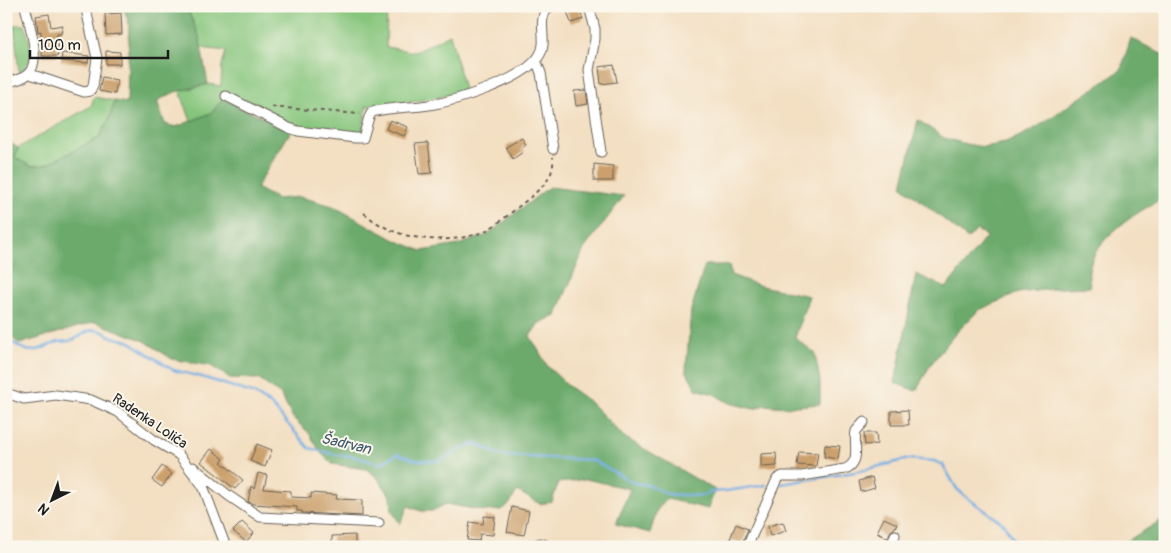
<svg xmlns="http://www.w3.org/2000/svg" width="1171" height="553" font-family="Pangolin,sans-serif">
  <rect width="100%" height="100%" fill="#fbf7ec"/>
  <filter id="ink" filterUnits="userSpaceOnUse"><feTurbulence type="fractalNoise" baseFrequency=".02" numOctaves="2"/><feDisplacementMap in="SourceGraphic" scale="10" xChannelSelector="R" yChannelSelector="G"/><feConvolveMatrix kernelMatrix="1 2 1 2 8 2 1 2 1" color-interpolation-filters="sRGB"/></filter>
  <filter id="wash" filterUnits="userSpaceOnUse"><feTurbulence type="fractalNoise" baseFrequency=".0096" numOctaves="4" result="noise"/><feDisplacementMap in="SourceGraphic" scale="20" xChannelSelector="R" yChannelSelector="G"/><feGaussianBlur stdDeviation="1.12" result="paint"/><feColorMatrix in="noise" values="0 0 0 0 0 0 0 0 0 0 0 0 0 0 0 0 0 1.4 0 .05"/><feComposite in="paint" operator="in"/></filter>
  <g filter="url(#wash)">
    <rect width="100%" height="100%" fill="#f3dfc2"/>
    <path fill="#85c57c" stroke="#50704c" d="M 186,6 L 382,6 L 387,10 L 386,47 L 415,52 L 450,34 L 464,90 C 432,101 400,104 367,106 L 362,134 L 355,136 L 299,129 L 222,92 L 223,99 L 212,113 L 191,121 L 180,91 L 208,84 L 221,86 L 222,65 L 226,51 L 201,48 L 199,36 Z
      M 14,25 L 25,25 C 30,48 38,56 19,73 Z
      M 94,97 L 115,101 L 109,119 L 99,138 L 45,165 L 31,166 L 15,158 L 18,148 L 91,106 Z"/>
    <path fill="#6caa6c" stroke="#446344" d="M 123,6 L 186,6 L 199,36 L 208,84 L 175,92 L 157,101 L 165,124 L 176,127 L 211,113 L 223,99 L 291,131 L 256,188 L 277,199 L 300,197 L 333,206 L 395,240 L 422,251 L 458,245 L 487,235 L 549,187 L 624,196 L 584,249 L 556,316 L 539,323 L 530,336 L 548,367 L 568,386 L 589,401 L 624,437 L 715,490 L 708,509 L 667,499 L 657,510 L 650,533 L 616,524 L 630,489 L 586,479 L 558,483 L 552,502 L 540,504 L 517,491 L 509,505 L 500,510 L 485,511 L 446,504 L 432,511 L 421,511 L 408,506 L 400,524 L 392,511 L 391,497 L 377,477 L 366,469 L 332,464 L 321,453 L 309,433 L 293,418 L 280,394 L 258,379 L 230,378 L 211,366 L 172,359 L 145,341 L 95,322 L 19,344 L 6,332 L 6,140 L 18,148 L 15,158 L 31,166 L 45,165 L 99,138 L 109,119 L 115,101 L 127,103 L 129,24 Z
      M 1131,38 L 1165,56 L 1165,197 C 1139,211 1092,239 1089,271 C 1088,276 1090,282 1090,287 L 1061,288 L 1018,293 L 979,310 L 955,334 L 931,364 L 916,391 L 895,383 L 916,274 L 946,288 L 987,236 L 977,230 L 968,239 L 902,186 L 918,120 L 944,138 L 966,144 L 983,147 L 1006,143 L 1034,129 L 1121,70 Z
      M 705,265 L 729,265 L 731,275 L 761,286 L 809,296 L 795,338 L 815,353 L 820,381 L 820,404 L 785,407 L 765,405 L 754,409 L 729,403 L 714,394 L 696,389 L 686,370 L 691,310 Z
      M 1165,518 L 1165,547 L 1117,547 Z"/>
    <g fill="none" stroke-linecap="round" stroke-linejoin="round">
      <path stroke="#71ace2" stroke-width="2.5" d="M 6,338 C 31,356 30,353 58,342 C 63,341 69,342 73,340 C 80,337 86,330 94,330 C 101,329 106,334 112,337 C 118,339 124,339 130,342 L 173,370 L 202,377 L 255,394 L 271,405 L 309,448 L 337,455 L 352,456 L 380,464 L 397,454 L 416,460 L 439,461 L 467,446 L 477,444 L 500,455 L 511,456 L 592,460 L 634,483 L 649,485 L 667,494 L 702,496 L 710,492 L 726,491 L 766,485
        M 781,484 L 855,472 L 909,459 L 934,461 L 943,465 L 957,489 L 966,497 L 1004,524 L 1018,547"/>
    </g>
    <g id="blocks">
      <path fill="#cba06d" d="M 565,6 L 578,6 L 583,19 L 571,23 Z
        M 121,13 L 122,34 L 106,35 L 105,14 Z
        M 49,14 L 51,27 L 63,25 L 61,34 L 57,34 L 58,56 L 42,56 L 41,31 L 38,32 L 36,16 Z
        M 106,51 L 120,52 L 120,64 L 106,64 Z
        M 62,53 L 89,56 L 88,63 L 61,61 Z
        M 614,65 L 617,82 L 601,84 L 599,67 Z
        M 102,77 L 117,80 L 115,94 L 99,91 Z
        M 586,90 L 588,104 L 576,106 L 574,91 Z
        M 390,120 L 408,127 L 404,136 L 386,129 Z
        M 522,138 L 526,145 L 521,149 L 523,152 L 513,159 L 506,147 Z
        M 428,143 L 432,173 L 419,174 L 415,144 Z
        M 594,164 L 613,166 L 613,181 L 594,181 Z
        M 908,410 L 909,425 L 891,425 L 891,411 Z
        M 864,433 L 876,433 L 877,444 L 865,445 Z
        M 257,444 L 272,450 L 265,467 L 250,461 Z
        M 825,445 L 840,446 L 838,459 L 824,457 Z
        M 211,449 L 224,459 L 221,462 L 243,480 L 235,489 L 201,462 Z
        M 799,452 L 818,453 L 816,466 L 797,465 Z
        M 776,453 L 777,466 L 761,467 L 761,454 Z
        M 162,466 L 172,474 L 162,487 L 152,480 Z
        M 258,473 L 267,475 L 264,489 L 291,491 L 291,497 L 311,498 L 311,493 L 337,495 L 336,499 L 362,500 L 362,516 L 302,513 L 302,511 L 297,511 L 297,507 L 253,504 L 248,502 L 251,486 L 254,489 Z
        M 872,477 L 875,488 L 861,492 L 859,481 Z
        M 512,507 L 529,511 L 524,535 L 507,532 Z
        M 484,516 L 495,517 L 493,535 L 480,534 L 479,541 L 467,540 L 470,522 L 483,524 Z
        M 884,518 L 897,524 L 894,529 L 891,531 L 887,538 L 877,532 Z
        M 242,522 L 254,533 L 246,542 L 233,531 Z
        M 783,522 L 786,531 L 770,536 L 768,526 Z
        M 736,524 L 748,529 L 742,544 L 730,539 Z
        M 355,535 L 355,547 L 332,547 L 332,536 Z"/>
    </g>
  </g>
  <g filter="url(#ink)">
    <use href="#blocks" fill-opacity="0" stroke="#676056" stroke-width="1"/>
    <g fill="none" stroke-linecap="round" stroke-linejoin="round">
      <g stroke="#676056" stroke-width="11">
        <path id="minor" d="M 589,6 L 595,29 L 595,39 L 589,70 L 601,152
          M 399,7 L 399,6
          M 536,60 L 541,73 L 553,149
          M 29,73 L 33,75 L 84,92 L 90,91 L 93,86 L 97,58 L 87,14
          M 6,82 C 13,81 23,79 28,74 C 42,61 29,23 25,6
          M 226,96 L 289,128 L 298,131 L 355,138 L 363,138 L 369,117 L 372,112 C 390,107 410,108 429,105 C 456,101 524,80 539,56 C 550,40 534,20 550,6
          M 6,393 L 24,399 L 56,395 L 91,400 L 118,412 L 154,440 L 179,455 L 203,486 L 226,547
          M 193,467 L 229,496 L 260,517 L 379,523
          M 530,547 L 541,543 L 550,547
          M 747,547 L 777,479 L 782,476 L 802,476 L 845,469 C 862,462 853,445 856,431 L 864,422
          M 891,547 L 895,535"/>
      </g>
      <path stroke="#676056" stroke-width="2" stroke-dasharray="4 4" stroke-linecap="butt" d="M 272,107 L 360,114
        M 364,213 C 370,218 376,223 383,226 C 410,242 459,244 487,230 C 501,222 514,210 527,200 C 542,187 555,178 553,157"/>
      <use href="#minor" stroke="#fff" stroke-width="9"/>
    </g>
  </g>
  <g text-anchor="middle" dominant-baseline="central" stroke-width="4" stroke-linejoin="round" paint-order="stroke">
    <g font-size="14" fill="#1c1c1c" stroke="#fbf7ec">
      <text transform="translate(150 421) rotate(34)">Radenka Lolića</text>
    </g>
    <g font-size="15" font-style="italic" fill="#3e566b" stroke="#fbf7ec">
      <text transform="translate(346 444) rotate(13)">Šadrvan</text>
    </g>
  </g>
  <rect width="1171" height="553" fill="none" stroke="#fbf7ec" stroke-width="25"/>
  <g transform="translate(52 500) rotate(222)" stroke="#fbf7ec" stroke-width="4" paint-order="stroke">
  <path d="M0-4L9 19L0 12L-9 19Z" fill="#1c1c1c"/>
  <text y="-8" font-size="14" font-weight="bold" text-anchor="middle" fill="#1c1c1c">N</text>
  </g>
  <path d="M30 50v8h138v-8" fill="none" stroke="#1c1c1c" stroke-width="2.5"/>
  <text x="38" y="50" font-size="15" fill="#1c1c1c" stroke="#fbf7ec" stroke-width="4" paint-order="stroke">100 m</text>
</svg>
